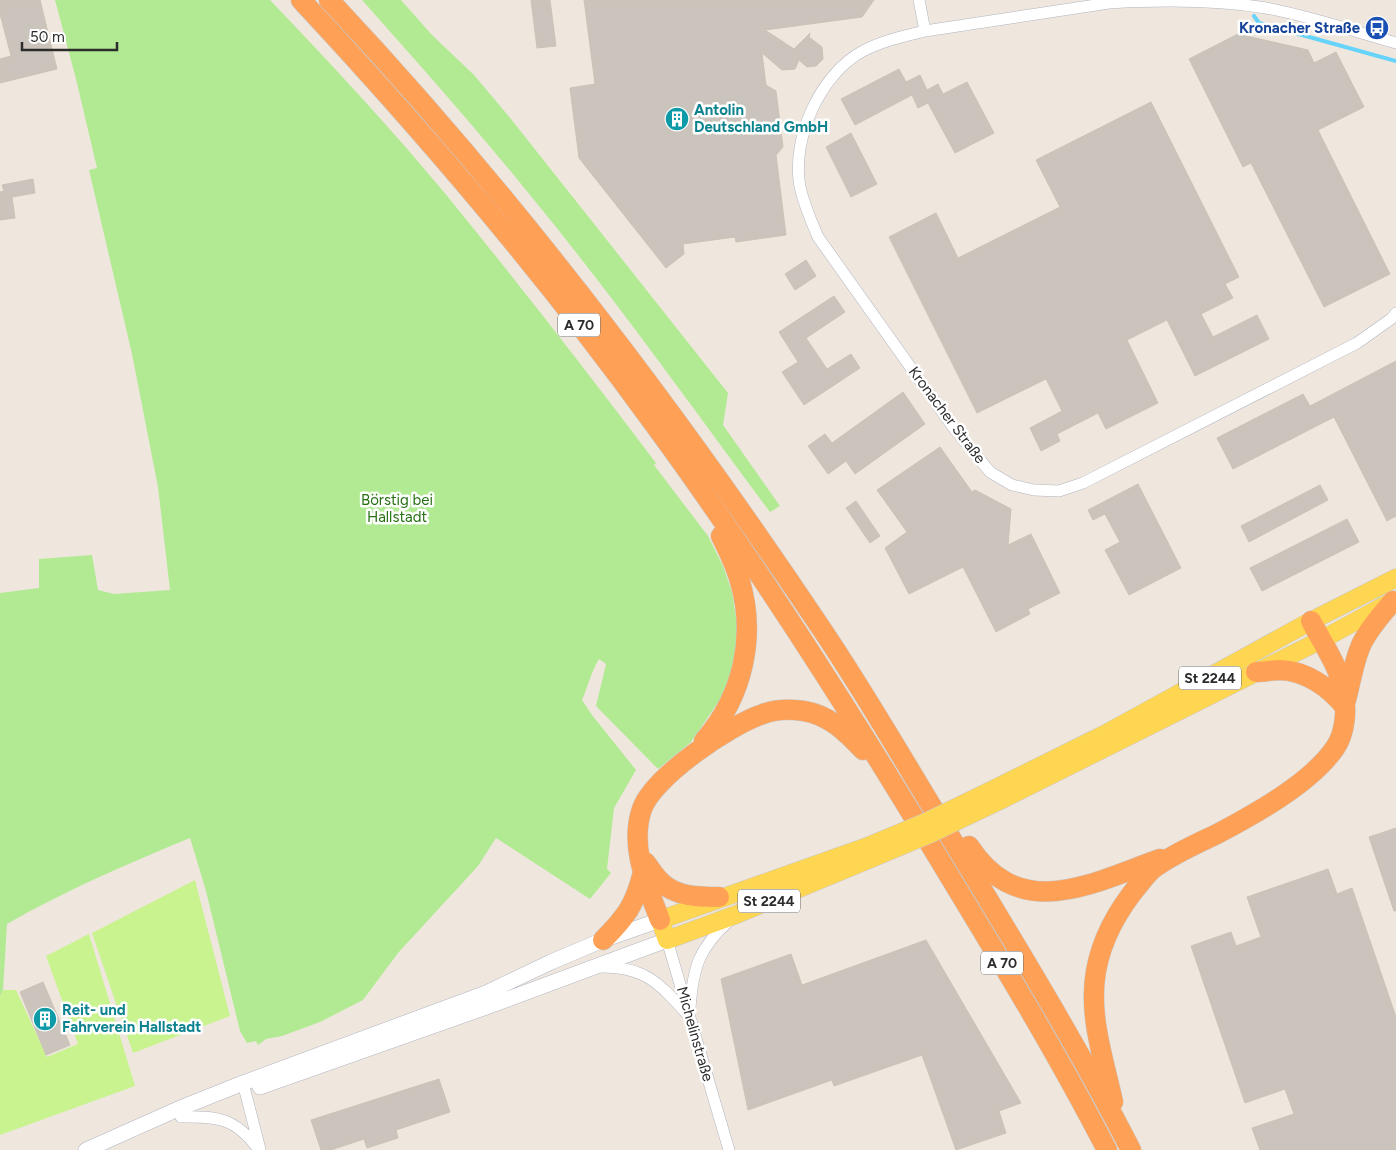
<svg xmlns="http://www.w3.org/2000/svg" width="1396" height="1150" font-family="Figtree,sans-serif">
  <rect width="100%" height="100%" fill="#efe7dd"/>
  <path fill="#b2ea94" d="M 55,0 L 270,0 C 331,64 392,129 448,197 C 519,284 588,373 656,463 L 654,465 L 708,536 L 723,566 L 732,592 L 737,624 L 737,644 L 733,665 L 723,695 L 691,742 L 658,769 L 596,706 L 606,664 L 599,659 C 591,672 588,686 582,700 L 592,715 L 636,770 L 614,808 L 607,869 L 611,873 L 590,899 L 496,838 L 478,866 L 398,953 L 363,1000 L 320,1022 L 282,1036 L 266,1039 L 258,1045 L 256,1041 L 247,1043 L 240,1031 L 206,891 L 190,838 C 127,864 66,890 7,924 L 3,990 L 0,997 L 0,593 L 39,588 L 39,559 L 92,555 L 98,590 L 114,594 L 170,590 L 158,487 L 132,354 L 89,170 L 97,168 L 76,79 Z
    M 362,0 L 401,0 L 432,35 L 474,75 L 511,119 L 728,393 L 723,425 L 780,506 L 770,512 C 691,406 614,297 530,195 C 476,128 419,64 362,0 Z"/>
  <path fill="#c8f38f" d="M 195,880 L 230,1016 L 133,1053 L 92,933 Z
    M 89,934 L 135,1086 L 0,1135 L 0,997 L 3,990 L 16,990 L 47,1057 L 78,1044 L 46,956 Z"/>
  <g fill="none" stroke-linecap="round" stroke-linejoin="round">
    <path stroke="#66d3fa" stroke-width="4" d="M 1254,16 L 1259,23 L 1396,61"/>
  </g>
  <path fill="#cac4bc" stroke="#cbc3b6" d="M 0,0 L 40,0 L 57,69 L 0,83 L 0,59 L 11,56 L 0,14 Z
    M 531,0 L 550,0 L 556,46 L 537,48 Z
    M 584,0 L 874,0 L 862,17 L 765,30 L 794,49 L 810,33 L 809,37 L 822,47 L 823,59 L 816,66 L 807,67 L 799,60 L 795,69 L 782,70 L 762,53 L 766,85 L 776,91 L 783,147 L 776,155 L 786,235 L 736,242 L 735,237 L 683,244 L 684,254 L 666,268 L 579,158 L 570,88 L 595,84 Z
    M 1238,34 L 1308,50 L 1314,63 L 1336,52 L 1364,107 L 1318,130 L 1390,274 L 1324,307 L 1251,163 L 1243,167 L 1189,59 Z
    M 899,69 L 906,82 L 920,75 L 927,90 L 938,84 L 943,94 L 967,82 L 994,133 L 955,153 L 928,103 L 918,108 L 912,95 L 855,125 L 841,99 Z
    M 1151,102 L 1239,277 L 1225,284 L 1233,298 L 1201,314 L 1213,337 L 1257,315 L 1269,339 L 1195,376 L 1167,320 L 1127,340 L 1158,403 L 1106,429 L 1098,413 L 1057,434 L 1060,441 L 1041,451 L 1030,428 L 1062,411 L 1046,379 L 977,413 L 889,237 L 936,213 L 958,258 L 1060,207 L 1036,160 Z
    M 851,133 L 877,184 L 851,197 L 826,147 Z
    M 33,179 L 35,193 L 12,197 L 15,218 L 0,220 L 0,192 L 4,191 L 2,185 Z
    M 806,260 L 816,276 L 795,290 L 785,274 Z
    M 834,296 L 845,312 L 806,338 L 827,369 L 851,354 L 860,368 L 804,405 L 782,372 L 798,362 L 779,332 Z
    M 1396,361 L 1396,516 L 1387,521 L 1334,417 L 1233,469 L 1217,438 L 1303,394 L 1310,406 Z
    M 903,392 L 925,424 L 855,474 L 846,461 L 828,474 L 808,446 L 825,434 L 832,443 Z
    M 940,447 L 972,492 L 975,490 L 1011,509 L 1008,545 L 1031,534 L 1060,593 L 1028,609 L 1030,614 L 996,632 L 963,567 L 909,594 L 885,548 L 907,532 L 877,490 Z
    M 1138,484 L 1181,568 L 1129,595 L 1105,550 L 1120,542 L 1105,514 L 1093,520 L 1088,510 Z
    M 1320,485 L 1328,500 L 1249,542 L 1241,526 Z
    M 856,501 L 880,536 L 870,543 L 846,508 Z
    M 1347,519 L 1359,542 L 1262,591 L 1250,568 Z
    M 1396,828 L 1396,911 L 1394,911 L 1369,837 Z
    M 1328,869 L 1337,894 L 1352,888 L 1396,1017 L 1396,1150 L 1260,1150 L 1252,1128 L 1294,1114 L 1285,1089 L 1245,1103 L 1191,946 L 1231,932 L 1236,946 L 1261,937 L 1247,897 Z
    M 926,940 L 1021,1103 L 999,1111 L 1006,1133 L 956,1150 L 922,1055 L 834,1086 L 832,1080 L 748,1110 L 721,979 L 791,954 L 802,985 Z
    M 43,982 L 70,1045 L 46,1055 L 20,992 Z
    M 439,1079 L 450,1112 L 396,1130 L 398,1138 L 367,1148 L 364,1139 L 331,1150 L 321,1150 L 311,1120 Z"/>
  <g fill="none" stroke-linecap="round" stroke-linejoin="round">
    <g stroke="#b1b4c1" stroke-width="12">
      <path id="minor" d="M 919,0 L 925,31
        M 1396,43 C 1353,31 1310,16 1266,8 C 1217,0 1159,0 1109,3 L 925,31 C 904,36 882,41 863,51 C 820,74 791,139 800,187 C 804,204 811,221 818,237 L 953,427 L 990,472 L 1012,485 L 1034,490 L 1059,491 L 1083,483 L 1357,343 L 1391,319 L 1396,313
        M 667,940 L 729,1150
        M 602,967 C 645,967 659,983 687,1014
        M 690,1008 C 693,967 699,948 729,921
        M 243,1083 L 260,1149
        M 181,1117 C 218,1116 236,1118 259,1150"/>
    </g>
    <g stroke="#b1b4c1" stroke-width="16">
      <path id="secondary" d="M 260,1087 L 492,1005 L 667,940
        M 86,1150 L 178,1109 L 243,1083 L 486,993 L 551,962 L 603,940 L 660,920"/>
    </g>
    <g stroke="#c8c8c8" stroke-width="19">
      <path id="primary" d="M 996,788 L 1107,733 L 1311,621 L 1396,578
        M 1001,800 L 1321,640 L 1391,602
        M 866,847 L 660,920 L 667,940 L 735,915 L 870,859"/>
    </g>
    <g stroke="#c8c8c8" stroke-width="21">
      <path id="motorway" d="M 301,0 C 426,134 546,275 654,424 C 753,559 843,700 930,844 C 991,945 1053,1045 1107,1150
        M 329,0 C 511,193 673,407 821,628 C 863,690 901,756 940,820 C 1006,929 1073,1037 1131,1150
        M 1256,672 C 1264,672 1272,670 1280,670 C 1306,671 1329,687 1345,707
        M 1346,700 C 1351,681 1354,660 1362,643 C 1370,627 1382,614 1393,601
        M 704,741 C 743,696 757,636 739,578 C 735,564 728,550 721,536
        M 969,846 C 1020,924 1092,883 1160,859
        M 645,862 C 650,868 654,875 660,881 C 675,897 699,897 719,897
        M 660,920 C 647,885 629,846 642,809 C 653,777 731,724 763,714 C 775,709 791,709 804,711 C 829,715 846,732 863,750
        M 603,940 C 626,917 635,905 643,872
        M 1113,1102 C 1104,1060 1088,1015 1096,971 C 1102,937 1119,908 1141,882 C 1145,877 1149,872 1154,868 C 1173,854 1196,844 1217,834 C 1255,814 1311,783 1335,748 C 1346,732 1347,708 1343,689 C 1339,667 1322,642 1311,621"/>
    </g>
    <use href="#minor" stroke="#fff" stroke-width="11"/>
    <use href="#secondary" stroke="#fff" stroke-width="15"/>
    <use href="#primary" stroke="#fed652" stroke-width="18"/>
    <use href="#motorway" stroke="#ffa057" stroke-width="20"/>
    <g stroke="#c8c8c8" stroke-width="19" stroke-linecap="butt">
      <path id="primary-bridge" d="M 866,847 L 926,822 L 996,788
        M 870,859 L 932,833 L 1001,800"/>
    </g>
    <use href="#primary-bridge" stroke="#fed652" stroke-width="18"/>
  </g>
  <defs>
    <g id="bus-disc" transform="scale(1.25)"><circle r="9.5" fill="#1a4fb4" stroke="#fff"/><path d="M-5-6H5V4H4V6H2V4H-2V6H-4V4H-5ZM-3.5-4V0h7V-4ZM-3.5 1.2v1.5H-2V1.2ZM2 1.2v1.5H3.5V1.2Z" fill="#fff"/></g>
    <g id="building-disc" transform="scale(1.25)"><circle r="9.5" fill="#0f9aa8" stroke="#fff"/><path d="M-4-6H4V6H1V3H-1V6H-4ZM-2.5-4.3h1.7v1.8h-1.7ZM.8-4.3h1.7v1.8H.8ZM-2.5-1h1.7V.8h-1.7ZM.8-1h1.7V.8H.8Z" fill="#fff"/></g>
  </defs>
  <g fill-rule="evenodd">
    <use href="#bus-disc" x="1377" y="28"/>
    <use href="#building-disc" x="677" y="119"/>
    <use href="#building-disc" x="45" y="1019"/>
  </g>
  <g text-anchor="middle" dominant-baseline="central" stroke-width="5" stroke-linejoin="round" paint-order="stroke">
    <g fill="#fff" stroke="#6b6b6b" stroke-width="1">
      <rect x="558" y="313.5" width="42" height="23" rx="4"/>
      <rect x="1179" y="666.5" width="62" height="23" rx="4"/>
      <rect x="738" y="889.5" width="62" height="23" rx="4"/>
      <rect x="981" y="951.5" width="42" height="23" rx="4"/>
    </g>
    <g font-size="14" font-weight="bold" fill="#2c2c2c">
      <text x="579" y="325">A 70</text>
      <text x="1210" y="678">St 2244</text>
      <text x="769" y="901">St 2244</text>
      <text x="1002" y="963">A 70</text>
    </g>
    <g font-size="15" font-weight="bold" fill="#164399" stroke="#fff" text-anchor="end">
      <text x="1360" y="28">Kronacher Straße</text>
    </g>
    <g font-size="15" font-weight="bold" fill="#0d838f" stroke="#fff" text-anchor="start">
      <text x="694" y="110">Antolin<tspan x="694" dy="17">Deutschland GmbH</tspan></text>
      <text x="62" y="1010">Reit- und<tspan x="62" dy="17">Fahrverein Hallstadt</tspan></text>
    </g>
    <g font-size="15" fill="#2c2c2c" stroke="#fff">
      <text transform="translate(947 415) rotate(53)">Kronacher Straße</text>
      <text transform="translate(695 1034) rotate(74)">Michelinstraße</text>
    </g>
    <g font-size="15" fill="#277113" stroke="#fff">
      <text x="397" y="500">Börstig bei<tspan x="397" dy="17">Hallstadt</tspan></text>
    </g>
  </g>
  <path d="M22 42v8h95v-8" fill="none" stroke="#2c2c2c" stroke-width="2.5"/>
  <text x="30" y="42" font-size="15" fill="#2c2c2c" stroke="#ffffff" stroke-width="4" paint-order="stroke">50 m</text>
</svg>
